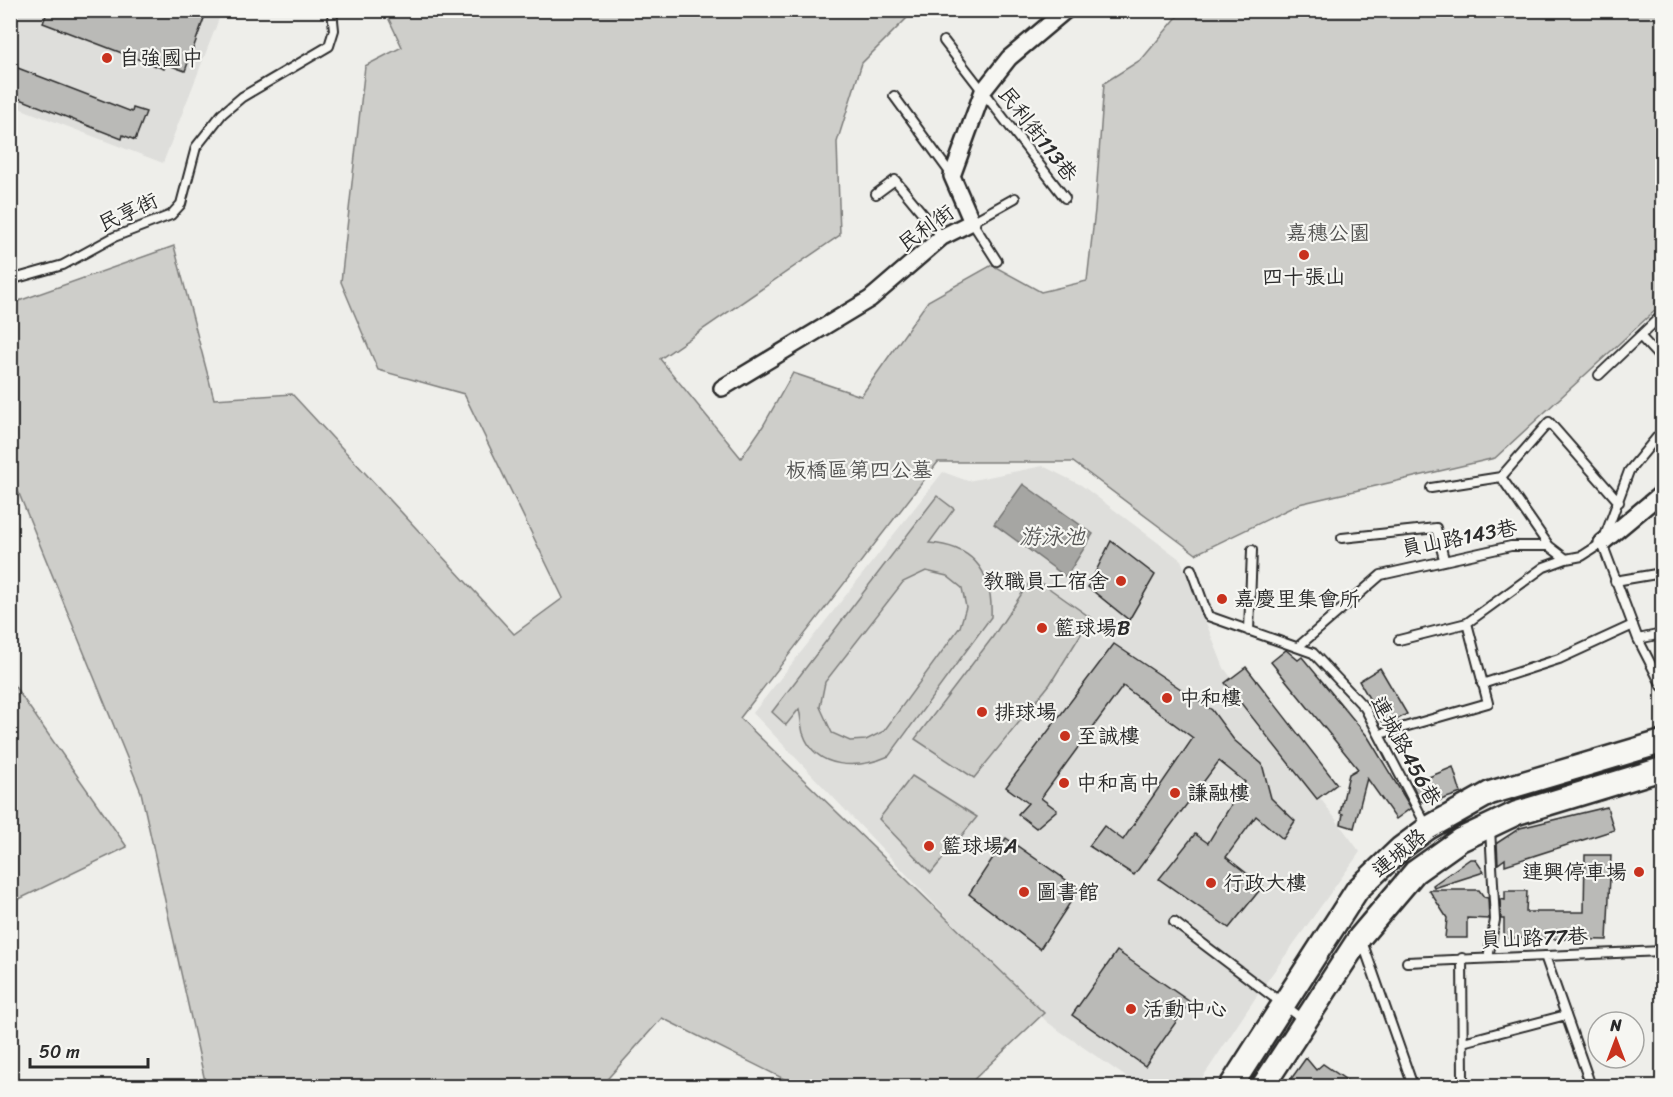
<svg xmlns="http://www.w3.org/2000/svg" width="1673" height="1097" font-family="Sriracha,'LXGW WenKai TC',sans-serif">
  <rect width="100%" height="100%" fill="#eeeeea"/>
  <filter id="ink" filterUnits="userSpaceOnUse"><feTurbulence type="fractalNoise" baseFrequency=".0167" numOctaves="2"/><feDisplacementMap in="SourceGraphic" scale="12" xChannelSelector="R" yChannelSelector="G"/><feConvolveMatrix kernelMatrix="1 2 1 2 8 2 1 2 1" color-interpolation-filters="sRGB"/></filter>
  <g filter="url(#ink)">
    <path fill="#dededb" d="M 10,11 L 222,11 L 163,163 L 11,105 Z
      M 1043,466 L 1081,485 L 1181,560 L 1224,668 L 1360,852 L 1262,988 L 1197,1086 L 1139,1086 L 1047,1022 L 753,713 L 943,472 L 968,481 Z"/>
    <path fill="#cececa" stroke="#7c7c7a" stroke-width="1.5" fill-rule="evenodd" d="M 385,11 L 914,11 L 862,63 L 837,142 L 840,235 L 660,359 L 741,458 L 763,426 L 793,373 L 861,396 L 928,301 L 992,265 L 1041,292 L 1087,281 L 1095,210 L 1104,83 L 1142,59 L 1182,11 L 1662,11 L 1662,304 L 1495,458 L 1299,504 L 1196,554 L 1073,462 L 938,462 L 740,718 L 1044,1013 L 967,1086 L 798,1086 L 662,1018 L 601,1086 L 206,1086 L 141,792 L 11,474 L 10,304 L 174,246 L 214,399 L 292,394 L 514,634 L 563,598 L 464,394 L 378,370 L 341,282 L 365,66 L 402,47 Z
      M 937,496 L 954,509 L 929,543 C 975,546 993,573 991,617 L 889,756 C 859,769 816,771 803,733 C 801,725 801,717 799,709 L 786,725 L 772,712 ZM 926,571 L 947,576 L 962,588 L 966,607 L 960,627 L 884,731 L 866,740 L 850,741 L 832,733 L 820,707 L 825,682 L 903,582 Z
      M 1033,577 L 1091,618 L 1050,684 L 974,778 L 915,739 L 992,638 Z
      M 11,681 L 127,847 L 11,903 L 10,903 Z
      M 912,776 L 977,817 L 931,873 L 879,819 Z"/>
    <path fill="#a6a6a3" stroke="#757573" stroke-width="1.5" d="M 1023,484 L 1093,534 L 1066,577 L 994,524 Z"/>
    <path fill="#babab7" stroke="#2b2b2b" stroke-width="1.5" d="M 48,10 L 207,10 L 185,71 L 166,64 L 164,69 L 43,23 Z
      M 10,65 L 132,112 L 133,108 L 146,112 L 135,140 L 123,135 L 122,139 L 10,95 Z
      M 1111,541 L 1155,575 L 1129,620 L 1088,587 Z
      M 1114,644 L 1212,710 L 1234,740 L 1262,764 L 1271,798 L 1295,821 L 1283,839 L 1256,816 L 1226,857 L 1263,886 L 1229,928 L 1159,879 L 1195,834 L 1208,843 L 1245,782 L 1219,761 L 1134,875 L 1089,846 L 1104,826 L 1123,840 L 1193,738 L 1123,686 L 1041,798 L 1057,810 L 1036,828 L 1018,814 L 1028,803 L 1006,787 Z
      M 1286,650 L 1298,660 L 1302,657 L 1368,737 L 1411,808 L 1396,819 L 1367,778 L 1354,828 L 1341,824 L 1343,814 L 1340,813 L 1349,774 L 1358,769 L 1271,662 Z
      M 1246,667 L 1337,784 L 1317,799 L 1225,683 Z
      M 1380,668 L 1407,714 L 1385,726 L 1359,681 Z
      M 1453,767 L 1461,793 L 1432,803 L 1420,801 L 1412,784 Z
      M 1607,807 L 1614,830 L 1505,865 L 1505,859 L 1498,864 L 1497,843 L 1520,828 Z
      M 1006,838 L 1079,889 L 1040,949 L 969,894 Z
      M 1585,855 L 1611,855 L 1607,940 L 1504,938 L 1504,919 L 1501,919 L 1500,899 L 1505,900 L 1505,891 L 1527,891 L 1526,912 L 1584,912 Z
      M 1470,859 L 1475,859 L 1484,872 L 1434,888 L 1433,885 Z
      M 1429,890 L 1479,890 L 1484,897 L 1488,898 L 1489,919 L 1467,918 L 1467,938 L 1445,938 L 1447,918 Z
      M 1117,951 L 1190,1002 L 1145,1066 L 1072,1015 Z
      M 1306,1058 L 1316,1070 L 1323,1064 L 1355,1086 L 1286,1086 Z"/>
    <g fill="none" stroke-linecap="round" stroke-linejoin="round">
      <g stroke="#2b2b2b" stroke-width="12">
        <path id="lane" d="M 823,11 L 824,10
          M 944,41 L 1065,198
          M 894,96 L 951,174
          M 876,194 L 895,180 L 942,237
          M 997,261 L 972,222 L 1015,198
          M 10,280 L 63,265 L 114,237 L 171,215 L 181,204 L 196,147 L 222,114 L 242,97 L 329,46 L 334,30 L 332,10
          M 1640,336 L 1662,360
          M 1599,375 L 1662,315
          M 1501,477 L 1549,422 L 1619,502
          M 1431,488 L 1501,477 L 1549,546
          M 1605,536 L 1629,471 L 1662,431
          M 1342,538 L 1436,528 L 1444,559
          M 1602,543 L 1638,639 L 1662,686
          M 1191,569 L 1208,616 L 1313,653 L 1365,708 L 1427,827
          M 1615,581 L 1662,573
          M 1467,623 L 1544,567 L 1566,559
          M 1249,631 L 1252,550
          M 1638,639 L 1662,634
          M 1299,646 L 1381,575 L 1511,546 L 1549,546 L 1566,559 L 1582,556 L 1602,543
          M 1482,684 L 1559,659 L 1633,625
          M 1380,734 L 1488,703 L 1467,623 L 1399,640
          M 1174,922 L 1304,1020
          M 1362,941 L 1413,1086
          M 1545,956 L 1591,1086
          M 1462,958 L 1463,1078
          M 1488,958 L 1495,920 L 1490,829
          M 1407,962 L 1662,951
          M 1463,1042 L 1566,1015"/>
      </g>
      <g stroke="#2b2b2b" stroke-width="20">
        <path id="street" d="M 722,388 L 870,299 L 942,237 L 972,222 L 952,176 L 983,91 L 1009,58 L 1066,10
          M 1602,543 L 1662,493"/>
      </g>
      <g stroke="#2b2b2b" stroke-width="27">
        <path id="secondary" d="M 1231,1086 L 1357,890 L 1401,848 L 1428,828 L 1490,793 L 1662,742
          M 1263,1086 L 1360,937 L 1415,872 L 1460,840 L 1517,813 L 1662,769"/>
      </g>
      <use href="#lane" stroke="#f6f6f2" stroke-width="8"/>
      <use href="#street" stroke="#f6f6f2" stroke-width="15"/>
      <use href="#secondary" stroke="#f6f6f2" stroke-width="22"/>
    </g>
  </g>
  <g fill="#c8321e" stroke="#f6f6f2" stroke-width="2">
    <circle cx="107" cy="58" r="6"/>
    <circle cx="1304" cy="255" r="6"/>
    <circle cx="1121" cy="581" r="6"/>
    <circle cx="1222" cy="599" r="6"/>
    <circle cx="1042" cy="628" r="6"/>
    <circle cx="1167" cy="698" r="6"/>
    <circle cx="982" cy="712" r="6"/>
    <circle cx="1065" cy="736" r="6"/>
    <circle cx="1064" cy="783" r="6"/>
    <circle cx="1175" cy="793" r="6"/>
    <circle cx="929" cy="846" r="6"/>
    <circle cx="1639" cy="872" r="6"/>
    <circle cx="1211" cy="883" r="6"/>
    <circle cx="1024" cy="892" r="6"/>
    <circle cx="1131" cy="1009" r="6"/>
  </g>
  <g text-anchor="middle" dominant-baseline="central" stroke-width="4.5" stroke-linejoin="round" paint-order="stroke">
    <g font-size="21" fill="#2b2b2b" stroke="#f6f6f2" text-anchor="start">
      <text x="119" y="58">自強國中</text>
      <text x="1304" y="277" text-anchor="middle">四十張山</text>
      <text x="1109" y="581" text-anchor="end">教職員工宿舍</text>
      <text x="1234" y="599">嘉慶里集會所</text>
      <text x="1054" y="628">籃球場B</text>
      <text x="1179" y="698">中和樓</text>
      <text x="994" y="712">排球場</text>
      <text x="1077" y="736">至誠樓</text>
      <text x="1076" y="783">中和高中</text>
      <text x="1187" y="793">謙融樓</text>
      <text x="941" y="846">籃球場A</text>
      <text x="1627" y="872" text-anchor="end">連興停車場</text>
      <text x="1223" y="883">行政大樓</text>
      <text x="1036" y="892">圖書館</text>
      <text x="1143" y="1009">活動中心</text>
    </g>
    <g font-size="21" fill="#2b2b2b" stroke="#f6f6f2">
      <text transform="translate(1038 134) rotate(52)">民利街113巷</text>
      <text transform="translate(128 212) rotate(-25)">民享街</text>
      <text transform="translate(926 228) rotate(-36)">民利街</text>
      <text transform="translate(1459 538) rotate(-11)">員山路143巷</text>
      <text transform="translate(1406 751) rotate(61)">連城路456巷</text>
      <text transform="translate(1399 853) rotate(-40)">連城路</text>
      <text transform="translate(1534 938) rotate(-2)">員山路77巷</text>
    </g>
    <g font-size="21" fill="#545453" stroke="#f6f6f2">
      <text x="1328" y="233">嘉穗公園</text>
      <text x="859" y="470">板橋區第四公墓</text>
    </g>
    <g font-size="22" font-style="italic" fill="#565655" stroke="#f6f6f2">
      <text x="1052" y="536">游泳池</text>
    </g>
  </g>
  <rect width="1673" height="1097" fill="none" stroke="#f6f6f2" stroke-width="36"/>
  <rect x="18" y="18" width="1637" height="1061" fill="none" stroke="#2b2b2b" stroke-width="2" filter="url(#ink)"/>
  <g transform="translate(1616 1040)"><circle r="28" fill="#f6f6f2" stroke="#a5a5a2" stroke-width="1.5"/>
  <path d="M0-4.5L10 22L0 15L-10 22Z" fill="#c8321e"/>
  <text y="-9" font-size="16" font-weight="bold" text-anchor="middle" fill="#2b2b2b">N</text>
  </g>
  <path d="M30 1058v9h118v-9" fill="none" stroke="#2b2b2b" stroke-width="3"/>
  <text x="39" y="1058" font-size="18" fill="#2b2b2b" stroke="#f6f6f2" stroke-width="4.5" paint-order="stroke">50 m</text>
</svg>
